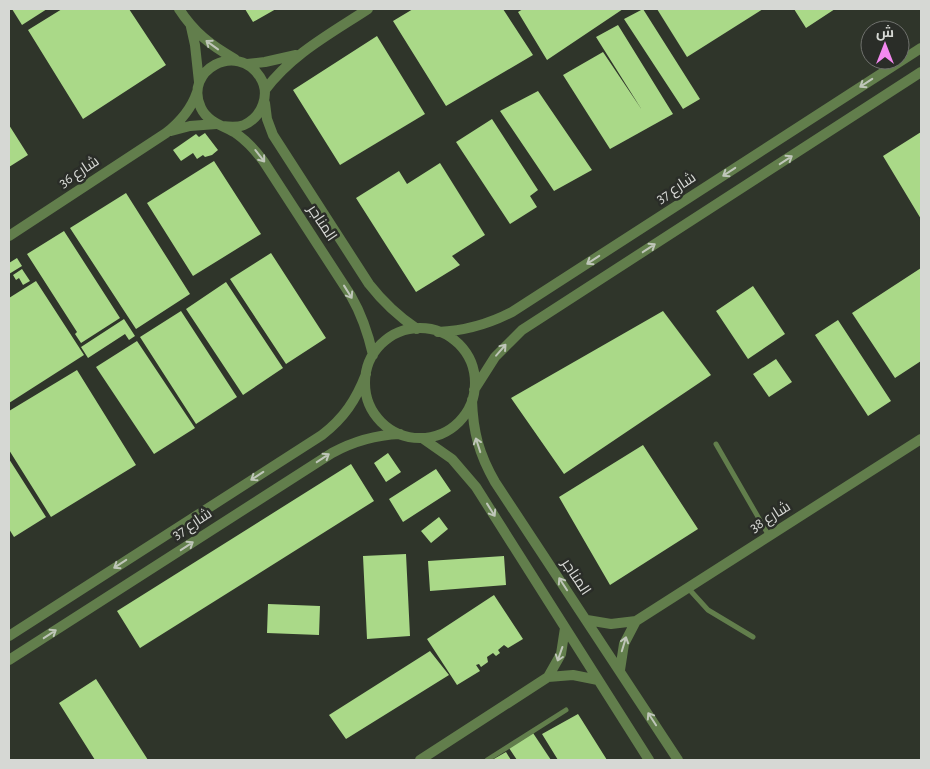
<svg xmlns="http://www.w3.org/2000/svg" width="930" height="769" font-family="'Alegreya Sans',Cairo,sans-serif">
  <rect width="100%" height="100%" fill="#2a2d28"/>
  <path fill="#2f352a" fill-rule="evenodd" d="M 9,9 L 921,9 L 921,760 L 9,760 ZM 870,30 L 900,30 L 900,60 L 870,60 Z"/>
  <path fill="#aad988" d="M 12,9 L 47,9 L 22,25 Z
    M 62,9 L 129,9 L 166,65 L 83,119 L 28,30 Z
    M 245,9 L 276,9 L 253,22 Z
    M 413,9 L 503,9 L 533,55 L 446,106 L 393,21 Z
    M 523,9 L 623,9 L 547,60 L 518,12 Z
    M 643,9 L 700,99 L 683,109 L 624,19 Z
    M 657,9 L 763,9 L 687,57 Z
    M 794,9 L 835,9 L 806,28 Z
    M 618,25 L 673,114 L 610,149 L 563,75 L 603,52 L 642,110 L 596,37 Z
    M 377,36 L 425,114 L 340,165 L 293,90 Z
    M 538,91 L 592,170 L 554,191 L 500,111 Z
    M 492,119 L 538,190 L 530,196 L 537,207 L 510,224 L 456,142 Z
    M 9,125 L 28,155 L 9,167 Z
    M 921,132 L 921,219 L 883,156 Z
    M 205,133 L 218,150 L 212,155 L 205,157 L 203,155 L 197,159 L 193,153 L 181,161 L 173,150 L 196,134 L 199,137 Z
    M 214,161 L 261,234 L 193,276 L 147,203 Z
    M 440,163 L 485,235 L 452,256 L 460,265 L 416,292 L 356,198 L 399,171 L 407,184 Z
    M 126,193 L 190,294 L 136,329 L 70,228 Z
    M 64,231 L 120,318 L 81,343 L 75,334 L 77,332 L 27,254 Z
    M 271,253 L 326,338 L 286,364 L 230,279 Z
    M 17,258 L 22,266 L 9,274 L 9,263 Z
    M 921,268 L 921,361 L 895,378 L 852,313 Z
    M 22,269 L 30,281 L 23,285 L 19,278 L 16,280 L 13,275 Z
    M 36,281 L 84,355 L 9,403 L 9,298 Z
    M 226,282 L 283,368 L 243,395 L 186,309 Z
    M 753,286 L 785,334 L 748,359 L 716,311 Z
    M 181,311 L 237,397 L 196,424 L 140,337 Z
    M 663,311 L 711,375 L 564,474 L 511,398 Z
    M 124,319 L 135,336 L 129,340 L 125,334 L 88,358 L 81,347 Z
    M 838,320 L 891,401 L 868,416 L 815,335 Z
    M 137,341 L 195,428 L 154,454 L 96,367 Z
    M 776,359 L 792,382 L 769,397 L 753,374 Z
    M 77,370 L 136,465 L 51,517 L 9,450 L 9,411 Z
    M 643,445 L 698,529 L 610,585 L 559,497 Z
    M 388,453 L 401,472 L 386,482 L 374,463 Z
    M 9,459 L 46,517 L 14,537 L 9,529 Z
    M 351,464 L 374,501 L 140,648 L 117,611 Z
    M 436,469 L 451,491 L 403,522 L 389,499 Z
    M 439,517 L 448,529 L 431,543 L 421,531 Z
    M 406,554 L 410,636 L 367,639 L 363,556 Z
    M 504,556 L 506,585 L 430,591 L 428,561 Z
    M 494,595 L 523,639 L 508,648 L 504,645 L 498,650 L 500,653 L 496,656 L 493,653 L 487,657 L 488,662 L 481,667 L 479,664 L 476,665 L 480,671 L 457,685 L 427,639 Z
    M 268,604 L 320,606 L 319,635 L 267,633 Z
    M 430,651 L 449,675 L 346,739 L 329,715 Z
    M 96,679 L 148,760 L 95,760 L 59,703 Z
    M 578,714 L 607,760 L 558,760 L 542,734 Z
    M 533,733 L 551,760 L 517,760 L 509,748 Z
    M 506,752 L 511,760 L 492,760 Z"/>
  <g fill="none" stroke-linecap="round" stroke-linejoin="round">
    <path stroke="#627e4c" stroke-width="5" d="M 716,444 L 769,536
      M 688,588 L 708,610 L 753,637
      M 487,760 L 566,710"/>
    <path stroke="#627e4c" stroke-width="10" d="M 179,9 C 194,32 210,45 235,59
      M 191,27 L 195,45 L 199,82
      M 247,64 L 265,62 L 296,55
      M 265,90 C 292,54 330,34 368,9
      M 265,103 L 267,119 L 273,135 L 369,284 C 383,302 398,316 417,329
      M 222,126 C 229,127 237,128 244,125 C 262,117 271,94 260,77 C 237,41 183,70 201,108 C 208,123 225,126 237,134 C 248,142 256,151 264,162 L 351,296 C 362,315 368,333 373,355
      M 171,131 L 190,126 L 216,124
      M 9,236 L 166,133 C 180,122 191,110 197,92
      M365 383a55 55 0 1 1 110 0a55 55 0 1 1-110 0Z
      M 438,332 C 465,331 487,325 512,312 L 921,48
      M 474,390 L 495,357 L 522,330 L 921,72
      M 472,400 C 473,432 479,454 495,482 L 678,760
      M 422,438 L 452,459 L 476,487 L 649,760
      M 587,620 L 611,624 L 636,621 L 921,439
      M 9,636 L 322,435 C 344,418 356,400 366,374
      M 9,660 L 332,453 C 354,441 375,435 400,434
      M 620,670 L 624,644 L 636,621
      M 548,677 L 561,654 L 565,628
      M 420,760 L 548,677 L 573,675 L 598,680"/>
  </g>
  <defs><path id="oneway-shaft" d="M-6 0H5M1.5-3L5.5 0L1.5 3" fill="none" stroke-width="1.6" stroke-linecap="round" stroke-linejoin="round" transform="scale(1.25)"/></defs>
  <g stroke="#bfc6b9">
    <use href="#oneway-shaft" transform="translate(212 45) rotate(-144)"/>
    <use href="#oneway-shaft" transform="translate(866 83) rotate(147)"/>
    <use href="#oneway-shaft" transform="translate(260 156) rotate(52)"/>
    <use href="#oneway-shaft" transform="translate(786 160) rotate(-33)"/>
    <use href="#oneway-shaft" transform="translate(729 172) rotate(147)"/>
    <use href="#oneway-shaft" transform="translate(649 248) rotate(-33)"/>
    <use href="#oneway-shaft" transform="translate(593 260) rotate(147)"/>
    <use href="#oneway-shaft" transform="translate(348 292) rotate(58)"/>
    <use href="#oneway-shaft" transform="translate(501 350) rotate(-49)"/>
    <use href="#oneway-shaft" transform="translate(478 445) rotate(-108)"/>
    <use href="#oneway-shaft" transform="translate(323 458) rotate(-33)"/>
    <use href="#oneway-shaft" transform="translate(257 476) rotate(147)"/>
    <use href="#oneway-shaft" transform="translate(491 510) rotate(58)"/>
    <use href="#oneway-shaft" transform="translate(187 546) rotate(-33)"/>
    <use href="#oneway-shaft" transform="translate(120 564) rotate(147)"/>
    <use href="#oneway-shaft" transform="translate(563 584) rotate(-123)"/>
    <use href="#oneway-shaft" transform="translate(50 634) rotate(-33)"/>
    <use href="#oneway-shaft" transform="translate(624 644) rotate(-73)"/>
    <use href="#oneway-shaft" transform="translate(560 654) rotate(109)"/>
    <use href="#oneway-shaft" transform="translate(652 719) rotate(-123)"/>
  </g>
  <g text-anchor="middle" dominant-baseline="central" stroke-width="5" stroke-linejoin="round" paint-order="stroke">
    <g font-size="15" fill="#d6d8d4" stroke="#2a2d28">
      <text transform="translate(79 172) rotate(-33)">شارع 36</text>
      <text transform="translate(676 188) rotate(-33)">شارع 37</text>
      <text transform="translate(322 223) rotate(57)">المناجر</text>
      <text transform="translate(770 517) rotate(-32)">شارع 38</text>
      <text transform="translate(192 524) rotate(-33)">شارع 37</text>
      <text transform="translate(576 577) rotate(57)">المناجر</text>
    </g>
  </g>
  <rect width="930" height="769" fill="none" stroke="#d6d8d4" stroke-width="20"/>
  <g transform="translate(885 45)"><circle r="24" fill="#2a2d28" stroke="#6f716d"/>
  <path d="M0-4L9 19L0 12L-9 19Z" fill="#f489f0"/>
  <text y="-8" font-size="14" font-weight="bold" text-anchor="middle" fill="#d6d8d4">ش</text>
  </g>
</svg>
